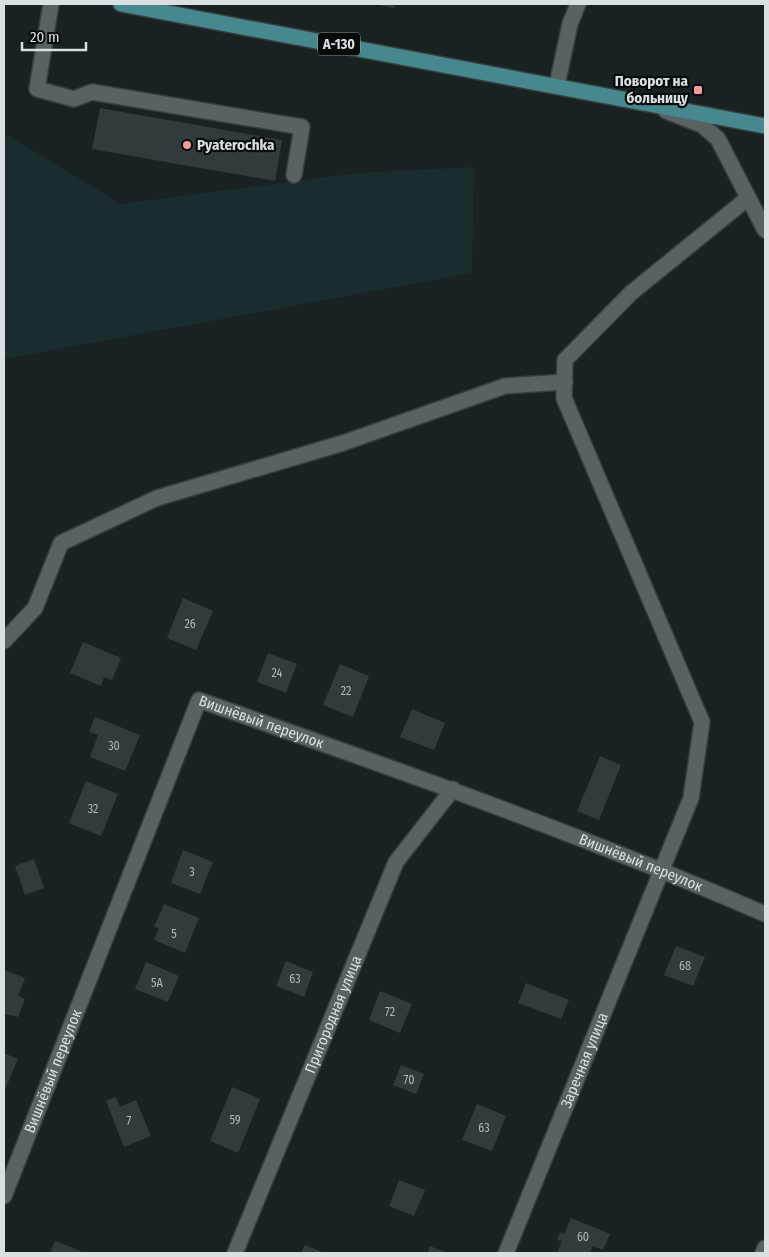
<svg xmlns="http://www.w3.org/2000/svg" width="769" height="1257" font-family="'Fira Sans Condensed',sans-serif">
  <rect width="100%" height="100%" fill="#192223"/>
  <path fill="#1b2c2e" d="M 4,133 L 121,204 L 358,173 L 474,167 L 472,273 L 4,359 Z"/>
  <path fill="#323b3c" d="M 374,4 L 395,4 L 394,8 Z
    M 100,108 L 282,140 L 275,181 L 92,149 Z
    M 183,598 L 213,611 L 196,650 L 167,638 Z
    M 83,642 L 121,658 L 112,680 L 104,677 L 101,686 L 70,673 Z
    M 268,653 L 297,664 L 286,693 L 257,682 Z
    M 340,664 L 369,676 L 353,717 L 323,705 Z
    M 412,709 L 445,723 L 434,750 L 400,737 Z
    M 95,717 L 140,735 L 125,771 L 90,757 L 98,735 L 89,732 Z
    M 600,756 L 621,765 L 599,820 L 577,811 Z
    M 86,781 L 118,794 L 101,836 L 69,823 Z
    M 183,850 L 213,862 L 200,894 L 171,883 Z
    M 34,859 L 44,888 L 25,895 L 15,866 Z
    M 164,904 L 199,918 L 185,953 L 154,940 L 159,928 L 154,927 Z
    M 676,946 L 705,957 L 693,986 L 664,975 Z
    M 286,961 L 313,972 L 304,997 L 276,986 Z
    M 146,962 L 179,976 L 168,1002 L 135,989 Z
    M 4,970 L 25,978 L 18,996 L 25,999 L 18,1017 L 4,1014 Z
    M 526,983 L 569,1000 L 561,1019 L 518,1003 Z
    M 380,991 L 412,1004 L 400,1033 L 369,1020 Z
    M 4,1053 L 18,1059 L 4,1092 Z
    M 401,1065 L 424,1074 L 416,1094 L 393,1085 Z
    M 232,1087 L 260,1099 L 238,1153 L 210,1141 Z
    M 116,1097 L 120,1107 L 136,1100 L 151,1136 L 124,1147 L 106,1101 Z
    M 477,1104 L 506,1116 L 492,1151 L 462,1140 Z
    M 399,1180 L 425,1190 L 414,1216 L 389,1206 Z
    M 571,1218 L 610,1234 L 603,1250 L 593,1246 L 590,1253 L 557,1253 L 562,1241 L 557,1240 L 560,1232 L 564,1234 Z
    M 55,1241 L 85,1253 L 50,1253 Z
    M 305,1245 L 324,1253 L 301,1253 Z
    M 430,1246 L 448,1253 L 427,1253 Z"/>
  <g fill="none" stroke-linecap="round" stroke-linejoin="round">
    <g stroke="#373e3f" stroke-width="18">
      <g id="minor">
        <path d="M 51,4 L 37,89 L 74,99 L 92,92 L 302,127 L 294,175"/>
        <path d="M 557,85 L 570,24 L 578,4"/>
        <path d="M 666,111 L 702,125 L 718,139 L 765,230"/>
        <path d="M 4,641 L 35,608 L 61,543 L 157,498 L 343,443 L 505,386 L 565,382"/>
        <path id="s1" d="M 4,1196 L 199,700 C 390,767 580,834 765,914"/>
        <path id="s2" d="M 235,1253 L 396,862 L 453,789"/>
        <path id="s3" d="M 506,1253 L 691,798 L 702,722 L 564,398 L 565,360 L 631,293 L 748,198"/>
        <path d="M 763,1253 L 765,1248"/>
      </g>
    </g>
    <g stroke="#373e3f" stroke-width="18">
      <path id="major" d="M 121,4 L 765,126"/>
    </g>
    <use href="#minor" stroke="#586263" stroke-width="15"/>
    <use href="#major" stroke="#46888e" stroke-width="15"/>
  </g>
  <g fill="#f59b97" stroke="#070b0b" stroke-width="2">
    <rect x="693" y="85" width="10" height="10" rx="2.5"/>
    <circle cx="187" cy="145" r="5"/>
  </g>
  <g text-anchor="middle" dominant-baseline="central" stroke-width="4.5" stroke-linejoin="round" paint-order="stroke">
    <g font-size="12" fill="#b0b7b8">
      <text x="190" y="624">26</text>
      <text x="277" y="673">24</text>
      <text x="346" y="691">22</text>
      <text x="114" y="746">30</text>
      <text x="93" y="809">32</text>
      <text x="192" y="872">3</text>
      <text x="174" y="934">5</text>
      <text x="685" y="966">68</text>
      <text x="295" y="979">63</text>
      <text x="157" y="983">5А</text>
      <text x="390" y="1012">72</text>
      <text x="409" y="1080">70</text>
      <text x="235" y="1120">59</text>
      <text x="129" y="1121">7</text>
      <text x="484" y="1128">63</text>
      <text x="583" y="1237">60</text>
    </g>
    <rect fill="#070b0b" stroke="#9ba0a1" stroke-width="1" x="318" y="32.5" width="42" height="23" rx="4"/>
    <g font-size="14" font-weight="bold" fill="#dae0e1">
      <text x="339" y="44">А-130</text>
    </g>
    <g font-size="15" font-weight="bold" fill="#dae0e1" stroke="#070b0b" text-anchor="end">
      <text x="688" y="81">Поворот на<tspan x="688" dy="17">больницу</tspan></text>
      <text x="197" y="145" text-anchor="start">Pyaterochka</text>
    </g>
    <g font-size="15" fill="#dae0e1" stroke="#070b0b">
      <text stroke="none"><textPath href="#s1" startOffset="599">Вишнёвый переулок</textPath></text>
      <text stroke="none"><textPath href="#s1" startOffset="1004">Вишнёвый переулок</textPath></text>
      <text stroke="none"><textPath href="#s2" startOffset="258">Пригородная улица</textPath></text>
      <text stroke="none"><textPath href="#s3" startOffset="208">Заречная улица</textPath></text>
      <text stroke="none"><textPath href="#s1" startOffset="134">Вишнёвый переулок</textPath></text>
    </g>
  </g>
  <rect width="769" height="1257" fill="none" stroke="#dae0e1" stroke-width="10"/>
  <path d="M22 42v8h64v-8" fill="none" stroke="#dae0e1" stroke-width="2.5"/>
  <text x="30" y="42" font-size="15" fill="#dae0e1" stroke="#070b0b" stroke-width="4" paint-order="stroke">20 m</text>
</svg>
